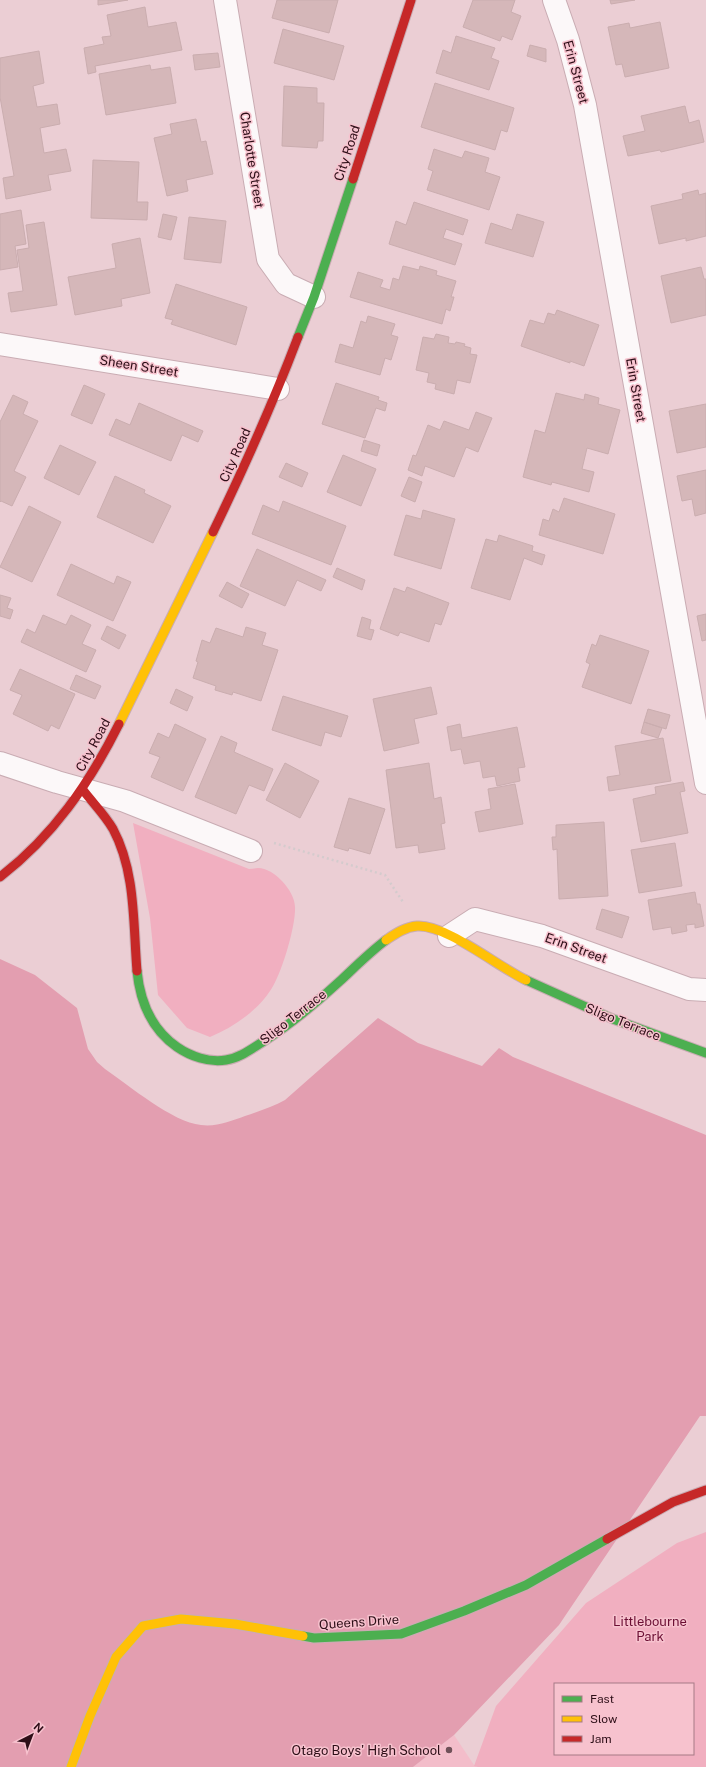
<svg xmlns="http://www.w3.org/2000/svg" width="706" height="1767" font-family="'Public Sans',sans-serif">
  <rect width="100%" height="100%" fill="#ebced4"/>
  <path fill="#f3bdca" d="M 454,1735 L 474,1765 L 478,1767 L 413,1767 Z"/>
  <path fill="#f1afc0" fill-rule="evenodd" d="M 133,823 L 249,869 C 252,869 255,868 258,868 C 274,868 295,891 295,907 C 296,926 281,976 270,991 C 256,1012 232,1028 210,1037 L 187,1028 L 158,995 L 150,918 Z
    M 706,1532 L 706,1767 L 478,1767 L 474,1766 L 496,1706 L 586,1603 L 677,1543 ZM 555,1684 L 693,1684 L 693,1754 L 555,1754 Z"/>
  <path fill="#e39eb0" d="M 0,959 L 35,975 L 77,1008 L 88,1049 L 97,1062 L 105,1069 C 130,1086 172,1122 201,1125 C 217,1127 231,1121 245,1116 C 259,1111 273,1107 285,1100 L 378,1018 L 418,1043 L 482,1066 L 499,1048 L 513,1057 L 706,1135 L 706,1416 L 700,1416 L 559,1625 L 454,1735 L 413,1767 L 0,1767 Z"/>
  <path fill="#d5b7b9" stroke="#caadaf" d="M 98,0 L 128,0 L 98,5 Z
    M 277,0 L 338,0 L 329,33 L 272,18 Z
    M 473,0 L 515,0 L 511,12 L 521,16 L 512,40 L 502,36 L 500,41 L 463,27 Z
    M 610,0 L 635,0 L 611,4 Z
    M 145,7 L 148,27 L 176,22 L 182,50 L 95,66 L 96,72 L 88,74 L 84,48 L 104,44 L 102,37 L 111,36 L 107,15 Z
    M 660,22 L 669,68 L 625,77 L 622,64 L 616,65 L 608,27 L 629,23 L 630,28 Z
    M 283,29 L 344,46 L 334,80 L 274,63 Z
    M 456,36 L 495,48 L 491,58 L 499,61 L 489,90 L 436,73 L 443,50 L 451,53 Z
    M 530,45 L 546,49 L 546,62 L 527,56 Z
    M 39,51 L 44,83 L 33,86 L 37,107 L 57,104 L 60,124 L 40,128 L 44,153 L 66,149 L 71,171 L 48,175 L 51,190 L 6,199 L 3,178 L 14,176 L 0,97 L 0,58 Z
    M 218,53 L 220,67 L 195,70 L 193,55 Z
    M 150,65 L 151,70 L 170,67 L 176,103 L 106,115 L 99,74 Z
    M 435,83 L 514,108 L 507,132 L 501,130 L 495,150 L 421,127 Z
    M 284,86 L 317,88 L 317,103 L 324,103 L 323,141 L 318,141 L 317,148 L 282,146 Z
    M 685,106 L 689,123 L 699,120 L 704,142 L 661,152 L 660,150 L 628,156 L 623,136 L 645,131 L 641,116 Z
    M 196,119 L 201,142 L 206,141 L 213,174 L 186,180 L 188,191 L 167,196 L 154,138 L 172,134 L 170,124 Z
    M 434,149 L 462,158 L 465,151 L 489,158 L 485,172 L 500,177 L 489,210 L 427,190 L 433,171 L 428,169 Z
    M 93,160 L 139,162 L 137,202 L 148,202 L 147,220 L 91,218 Z
    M 698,190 L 699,195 L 706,193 L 706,236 L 686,241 L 686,238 L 659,244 L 651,206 L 683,199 L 682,194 Z
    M 414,202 L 468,220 L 463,235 L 446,229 L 443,238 L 462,244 L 455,265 L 389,244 L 396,221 L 406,225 Z
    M 21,210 L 26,244 L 15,246 L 18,267 L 0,270 L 0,214 Z
    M 163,214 L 177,217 L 171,240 L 158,237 Z
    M 517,214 L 544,222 L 533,257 L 485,243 L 491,223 L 512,230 Z
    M 189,217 L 226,221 L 221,263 L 184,259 Z
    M 44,222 L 57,305 L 11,312 L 8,293 L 23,291 L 17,250 L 29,248 L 26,225 Z
    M 140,238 L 150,293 L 121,299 L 122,306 L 75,315 L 68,277 L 116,268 L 112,244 Z
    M 403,266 L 419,270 L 420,266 L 437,271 L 436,275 L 456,281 L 451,297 L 454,297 L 450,311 L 446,309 L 442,324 L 350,297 L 358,272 L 383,280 L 380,287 L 390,290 L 393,278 L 399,280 Z
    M 701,267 L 704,279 L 706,279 L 706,315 L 671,323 L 661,276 Z
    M 176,284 L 247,307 L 236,345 L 171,324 L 173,320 L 165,318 Z
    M 557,310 L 599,325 L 584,366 L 570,361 L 570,363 L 521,346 L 530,320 L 544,324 L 548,313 L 555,315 Z
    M 368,316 L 395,324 L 391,335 L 398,337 L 391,360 L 385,358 L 380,375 L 335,362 L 340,344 L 353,348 L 361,321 L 366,323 Z
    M 436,334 L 449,337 L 448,343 L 455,344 L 456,342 L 465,344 L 464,346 L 471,348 L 470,354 L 477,355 L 470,383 L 457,380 L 454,394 L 435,389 L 436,384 L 427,382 L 429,373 L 416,370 L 423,337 L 434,339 Z
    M 336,383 L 379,397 L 378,400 L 387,403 L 385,411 L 376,408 L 365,438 L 322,424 Z
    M 84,385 L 105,394 L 92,424 L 71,415 Z
    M 556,393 L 584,400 L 585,394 L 599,398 L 598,404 L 620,410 L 608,454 L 587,448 L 582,469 L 594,472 L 589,492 L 552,482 L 551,485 L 523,477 L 535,430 L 545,433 Z
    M 13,395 L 28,402 L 23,414 L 38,421 L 14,471 L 26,477 L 12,506 L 1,501 L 0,502 L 0,422 Z
    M 139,403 L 203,431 L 198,442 L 182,435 L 171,461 L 109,435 L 116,419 L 130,425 Z
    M 706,404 L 706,447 L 677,453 L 669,411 Z
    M 476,412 L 492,418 L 478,452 L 466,447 L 454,477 L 425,466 L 422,476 L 408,470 L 413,455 L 416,456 L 428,425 L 440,430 L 444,421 L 469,430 Z
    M 364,440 L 380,445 L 377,456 L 361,451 Z
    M 60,445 L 96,462 L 79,495 L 44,478 Z
    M 343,455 L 376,469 L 361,506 L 327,492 Z
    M 286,463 L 308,473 L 302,487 L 279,477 Z
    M 706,470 L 706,513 L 695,516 L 692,499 L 682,501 L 677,476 Z
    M 115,476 L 145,490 L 144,493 L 171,506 L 153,543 L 97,517 Z
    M 409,477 L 422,482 L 415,502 L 401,496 Z
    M 564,498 L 615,514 L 603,554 L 539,535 L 543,519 L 549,521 L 553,509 L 559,512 Z
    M 283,501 L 346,526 L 331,565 L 252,534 L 263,505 L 279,512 Z
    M 29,506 L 61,522 L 32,582 L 0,567 Z
    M 423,510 L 455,519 L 441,569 L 394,555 L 406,515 L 421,519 Z
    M 499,535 L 533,546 L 532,551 L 545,555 L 542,565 L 524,558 L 510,600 L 471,588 L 486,539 L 497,542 Z
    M 257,549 L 326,580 L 321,591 L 297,580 L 285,606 L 240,586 Z
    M 71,564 L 114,584 L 117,576 L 131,582 L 113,621 L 57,595 Z
    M 337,568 L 365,580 L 362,590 L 333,577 Z
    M 227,582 L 249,594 L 242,608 L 219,596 Z
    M 407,587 L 449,603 L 441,625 L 435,623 L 429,642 L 400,632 L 398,636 L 380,629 L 394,588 L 405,592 Z
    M 0,595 L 11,598 L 7,608 L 13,610 L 10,619 L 0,616 Z
    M 706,614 L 706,640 L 702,641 L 697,616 Z
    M 43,615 L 66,625 L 71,615 L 91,625 L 82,644 L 96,650 L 86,672 L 21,642 L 27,629 L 35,633 Z
    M 362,617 L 371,620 L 369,629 L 374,630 L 371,640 L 357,636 Z
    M 107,626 L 126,635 L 119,649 L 101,639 Z
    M 246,627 L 266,633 L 262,645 L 278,650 L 261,701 L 233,692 L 232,695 L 215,690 L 216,686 L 193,678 L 198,662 L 196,661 L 202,640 L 210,643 L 216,628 L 243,637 Z
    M 600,635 L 649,651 L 631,704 L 582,687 L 590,664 L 586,662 L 592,644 L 596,646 Z
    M 20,669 L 75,694 L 59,729 L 51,725 L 48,731 L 13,714 L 22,695 L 10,690 Z
    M 76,675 L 101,686 L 95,699 L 70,689 Z
    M 431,687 L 437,714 L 414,719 L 419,743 L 384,751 L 373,699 Z
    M 176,689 L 193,697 L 187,711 L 170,703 Z
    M 283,696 L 348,716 L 341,737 L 325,732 L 321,746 L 272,730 Z
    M 648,709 L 670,715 L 666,729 L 644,722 Z
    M 644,722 L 662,728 L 658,738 L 641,733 Z
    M 175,724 L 206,739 L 183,791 L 151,777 L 160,757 L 149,753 L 158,733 L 169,738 Z
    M 460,724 L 462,738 L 517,727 L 525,767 L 518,768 L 520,781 L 497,786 L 495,776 L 483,778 L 480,761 L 464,764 L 461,749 L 451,751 L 447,727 Z
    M 221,736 L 237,743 L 234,752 L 273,769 L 264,791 L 249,785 L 236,814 L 195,797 Z
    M 663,738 L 671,781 L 609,791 L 607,777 L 620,775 L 615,746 Z
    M 285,763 L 319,781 L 300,818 L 266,800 Z
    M 429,763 L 434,799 L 441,797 L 445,823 L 441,824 L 445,849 L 419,853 L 418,845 L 396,848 L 386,770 Z
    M 683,782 L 685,791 L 680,792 L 688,833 L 641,842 L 633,799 L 656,794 L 655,787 Z
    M 515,784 L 523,824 L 479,832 L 475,812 L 491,809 L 488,789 Z
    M 349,798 L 385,809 L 370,854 L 349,848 L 348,851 L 334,847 Z
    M 604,822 L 608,896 L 559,899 L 557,849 L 553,850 L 552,837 L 556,837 L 556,825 Z
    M 675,843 L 682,886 L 639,893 L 631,850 Z
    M 695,892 L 697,904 L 700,904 L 704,926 L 695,928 L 695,924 L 686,925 L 687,931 L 672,934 L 671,927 L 653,930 L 648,900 Z
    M 602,909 L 629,917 L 622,938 L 596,929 Z"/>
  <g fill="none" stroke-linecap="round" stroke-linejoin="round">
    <g stroke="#c9acb3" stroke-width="24">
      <path id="street" d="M 225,0 L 268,259 L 286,284 L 314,297
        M 554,0 L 568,40 L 585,105 L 706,783
        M 0,344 L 278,389
        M 0,763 L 57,782 L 125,801 L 251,851
        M 449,936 L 475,919 L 542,936 L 689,989 L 706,990"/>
    </g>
    <g stroke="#c9acb3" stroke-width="11">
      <path id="fast" d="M 298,337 L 314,297 L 353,179
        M 137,971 C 140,1001 151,1029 177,1047 C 190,1056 209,1063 226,1060 C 239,1058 250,1050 261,1043 C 290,1025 316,1003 340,981 C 355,967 370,952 386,940
        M 526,980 L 613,1019 L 706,1053
        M 303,1636 L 314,1638 L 401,1634 L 464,1611 L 526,1585 L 607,1539"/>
    </g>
    <g stroke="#c9acb3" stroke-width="11">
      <path id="slow" d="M 119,724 L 213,532
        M 386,940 C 395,934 405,927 417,926 C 446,924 498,967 526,980
        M 71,1767 L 90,1716 L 116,1657 L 143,1626 L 181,1619 L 235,1624 L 303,1636"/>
    </g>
    <g stroke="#c9acb3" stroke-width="11">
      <path id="jam" d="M 353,179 L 411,0
        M 213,532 C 244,468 273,403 298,337
        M 83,790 C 93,803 105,815 113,829 C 136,872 133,924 137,971
        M 0,877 C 53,836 89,784 119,724
        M 607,1539 L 673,1502 L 706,1490"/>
    </g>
    <path stroke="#d4cbcd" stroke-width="2.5" stroke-dasharray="2 3" stroke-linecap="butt" d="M 274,843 L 385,875 L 403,902"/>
    <use href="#street" stroke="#fcf8f9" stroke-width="22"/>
    <use href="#fast" stroke="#4caf50" stroke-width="9"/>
    <use href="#slow" stroke="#ffc107" stroke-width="9"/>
    <use href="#jam" stroke="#c62828" stroke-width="9"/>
  </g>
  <circle fill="#705159" stroke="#f7c2ce" stroke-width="1.5" cx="449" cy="1750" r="4"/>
  <g text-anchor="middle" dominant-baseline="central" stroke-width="3" stroke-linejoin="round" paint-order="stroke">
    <g font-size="13" fill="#2d0e17" stroke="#f7c2ce">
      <text transform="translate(576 72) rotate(75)">Erin Street</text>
      <text transform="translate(347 153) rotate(-72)">City Road</text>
      <text transform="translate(252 160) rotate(81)">Charlotte Street</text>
      <text transform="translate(139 366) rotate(9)">Sheen Street</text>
      <text transform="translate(636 390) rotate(80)">Erin Street</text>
      <text transform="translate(235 455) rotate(-66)">City Road</text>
      <text transform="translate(93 745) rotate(-62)">City Road</text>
      <text transform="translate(576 948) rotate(20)">Erin Street</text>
      <text transform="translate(293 1017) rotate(-38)">Sligo Terrace</text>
      <text transform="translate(623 1022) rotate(22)">Sligo Terrace</text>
      <text transform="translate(359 1622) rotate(-4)">Queens Drive</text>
    </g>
    <g font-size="13" fill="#6c0f34" stroke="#f7c2ce">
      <text x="650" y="1621">Littlebourne<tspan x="650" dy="15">Park</tspan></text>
    </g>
    <g font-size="13" fill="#2d0e17" stroke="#f7c2ce" text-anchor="end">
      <text x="441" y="1750">Otago Boys' High School</text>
    </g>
  </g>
  <rect x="554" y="1683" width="140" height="72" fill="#f7c2ce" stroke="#a67a85"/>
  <rect x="562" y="1696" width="20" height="6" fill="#4caf50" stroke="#a67a85"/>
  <text x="590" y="1703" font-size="12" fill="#2d0e17">Fast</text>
  <rect x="562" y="1716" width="20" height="6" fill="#ffc107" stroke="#a67a85"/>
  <text x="590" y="1723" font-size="12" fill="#2d0e17">Slow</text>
  <rect x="562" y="1736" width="20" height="6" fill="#c62828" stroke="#a67a85"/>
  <text x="590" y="1743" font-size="12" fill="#2d0e17">Jam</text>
  <g transform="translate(32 1735) rotate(42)" stroke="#f7c2ce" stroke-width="3" paint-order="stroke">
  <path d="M0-3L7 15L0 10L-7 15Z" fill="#2d0e17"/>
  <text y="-6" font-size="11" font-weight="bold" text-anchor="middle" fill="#2d0e17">N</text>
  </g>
</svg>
